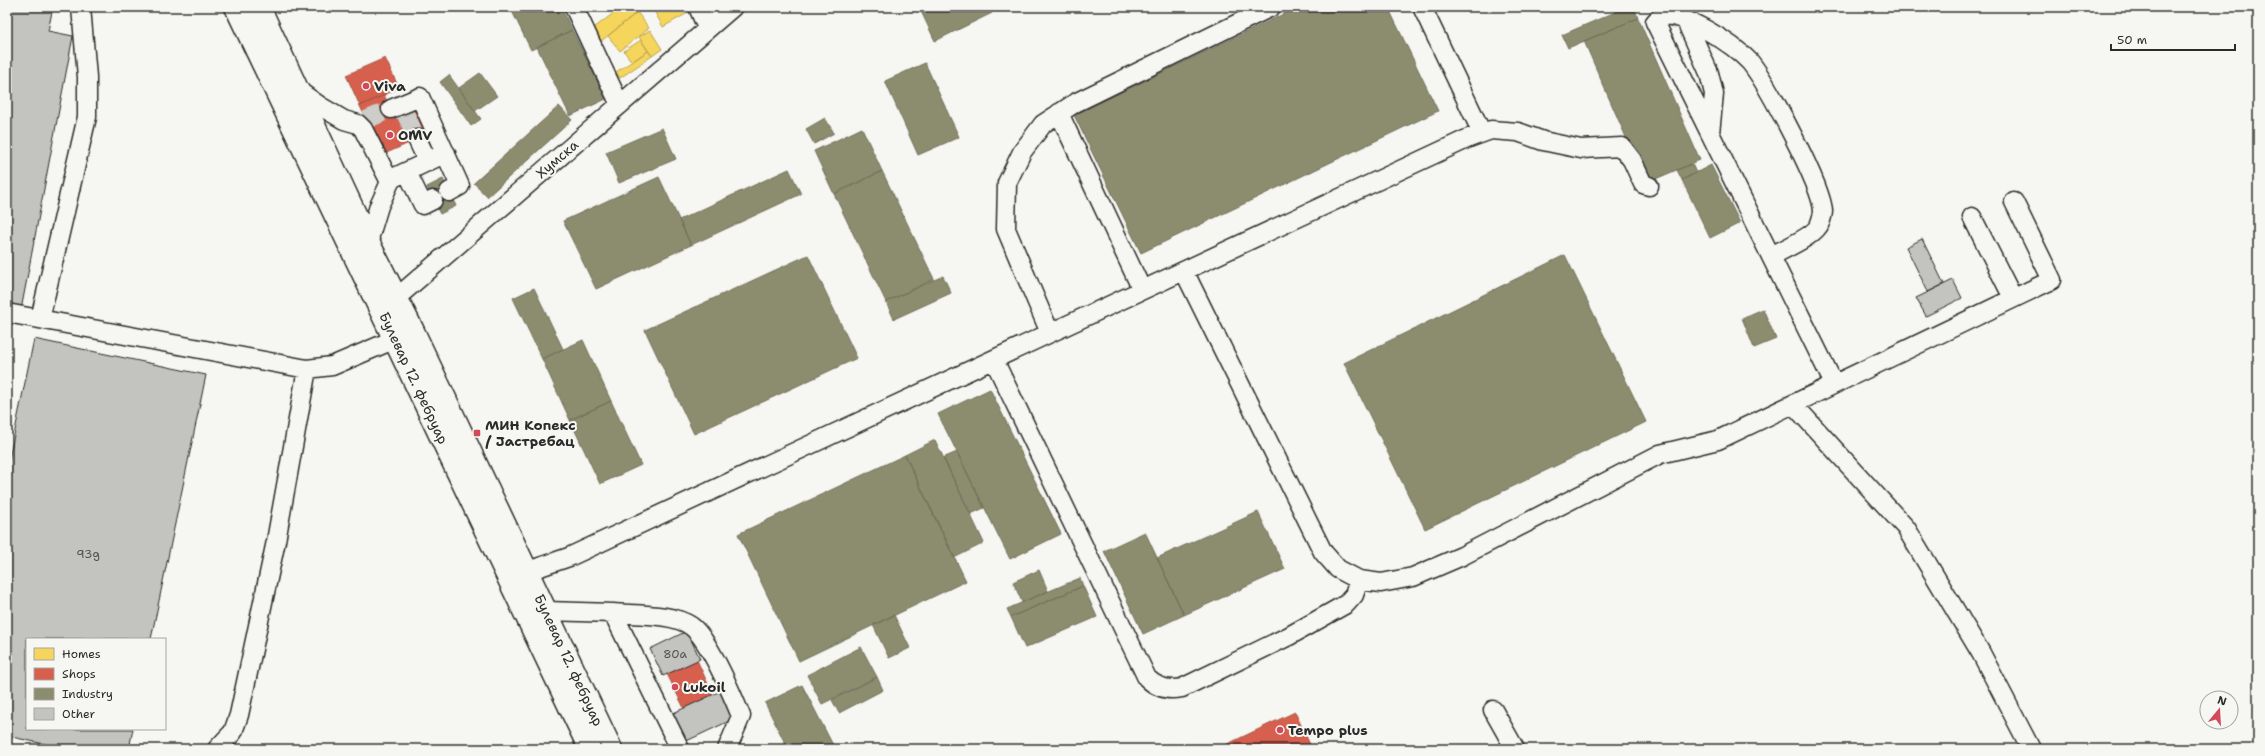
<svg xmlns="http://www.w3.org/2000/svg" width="2265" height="756" font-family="'Shantell Sans',sans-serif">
  <rect width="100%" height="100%" fill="#f6f6f2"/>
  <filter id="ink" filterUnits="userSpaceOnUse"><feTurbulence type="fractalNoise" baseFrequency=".025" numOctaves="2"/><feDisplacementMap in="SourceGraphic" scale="8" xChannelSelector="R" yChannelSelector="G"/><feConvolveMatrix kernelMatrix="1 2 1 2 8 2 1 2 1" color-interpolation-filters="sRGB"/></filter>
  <g filter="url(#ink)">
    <path fill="#f6d55c" stroke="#b9a24d" d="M 618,7 L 639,7 L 640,10 L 600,42 L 590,31 L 619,9 Z
      M 652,7 L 682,7 L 686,14 L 663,27 Z
      M 637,12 L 649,28 L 620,51 L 608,36 Z
      M 650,30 L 662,49 L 652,56 L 639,37 Z
      M 641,40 L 648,51 L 632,62 L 624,51 Z
      M 648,51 L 652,56 L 620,78 L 616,72 Z"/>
    <path fill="#d6604d" stroke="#a35043" d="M 385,58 L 399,88 L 360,106 L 346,75 Z
      M 384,95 L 396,120 L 422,108 L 434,132 L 382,155 L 360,106 Z
      M 697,660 L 713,695 L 684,708 L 667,674 Z
      M 1295,712 L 1312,749 L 1217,749 Z"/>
    <path fill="#8c8c6e" stroke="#6f6f5a" d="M 510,7 L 561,7 L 572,30 L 531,50 Z
      M 919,7 L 989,7 L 992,13 L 935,41 Z
      M 1298,7 L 1388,7 L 1438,111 L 1141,253 L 1074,115 Z
      M 1627,7 L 1634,7 L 1638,18 L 1568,48 L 1562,35 Z
      M 1638,18 L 1700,160 L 1646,183 L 1584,41 Z
      M 572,30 L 606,99 L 570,116 L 537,47 Z
      M 925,63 L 959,137 L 918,155 L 885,81 Z
      M 480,73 L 497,96 L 475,111 L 459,88 Z
      M 449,75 L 481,119 L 471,126 L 440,82 Z
      M 559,106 L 572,120 L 487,197 L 474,183 Z
      M 825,118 L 834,133 L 814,144 L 806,129 Z
      M 662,128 L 676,159 L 619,183 L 606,152 Z
      M 862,128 L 882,171 L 834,194 L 814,151 Z
      M 1692,164 L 1696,173 L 1682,180 L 1677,170 Z
      M 1711,165 L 1740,223 L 1710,238 L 1682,180 Z
      M 789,169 L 801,194 L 691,245 L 679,220 Z
      M 882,171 L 934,279 L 886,302 L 834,194 Z
      M 659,177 L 691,245 L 596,289 L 563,221 Z
      M 443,179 L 456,206 L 440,214 L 427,187 Z
      M 808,255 L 857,358 L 694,434 L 645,330 Z
      M 1565,255 L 1646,422 L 1425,529 L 1344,363 Z
      M 943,276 L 951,293 L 894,319 L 886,302 Z
      M 534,288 L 563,349 L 542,359 L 513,298 Z
      M 1763,309 L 1776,339 L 1754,348 L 1742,318 Z
      M 583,340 L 611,401 L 570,420 L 542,359 Z
      M 990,389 L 1061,534 L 1010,559 L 938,414 Z
      M 611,401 L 641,465 L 600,484 L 570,420 Z
      M 935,440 L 984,543 L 954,558 L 905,455 Z
      M 957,452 L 984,508 L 971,514 L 943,458 Z
      M 905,455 L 966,581 L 799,661 L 738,534 Z
      M 1258,512 L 1285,569 L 1184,615 L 1157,558 Z
      M 1145,532 L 1184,615 L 1143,634 L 1104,551 Z
      M 1039,570 L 1048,591 L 1022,602 L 1013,582 Z
      M 1080,578 L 1083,586 L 1011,617 L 1007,609 Z
      M 1083,586 L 1097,617 L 1025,648 L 1011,617 Z
      M 894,615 L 910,648 L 889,658 L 873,625 Z
      M 861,647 L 877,677 L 822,704 L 807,675 Z
      M 877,677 L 883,690 L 839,713 L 832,700 Z
      M 802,685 L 835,749 L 788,749 L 765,703 Z"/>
    <path fill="#c3c3c0" stroke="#2b2b2b" d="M 7,7 L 53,7 L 48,31 L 73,36 L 21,310 L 7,308 Z
      M 1922,239 L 1944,284 L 1928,292 L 1906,247 Z
      M 1953,280 L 1962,298 L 1926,316 L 1916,298 Z
      M 34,339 L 206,375 L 151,639 L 27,639 L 27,729 L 133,729 L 129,749 L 68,749 L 7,736 L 7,469 Z
      M 687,631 L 700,659 L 663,676 L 650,649 Z
      M 727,688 L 740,716 L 680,744 L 667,716 Z"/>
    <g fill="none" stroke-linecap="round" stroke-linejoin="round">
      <path stroke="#cdcdca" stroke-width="18" stroke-dasharray="18 9" stroke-linecap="butt" d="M 406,115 L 417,139
        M 366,120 L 391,109"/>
      <g stroke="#2b2b2b" stroke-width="21">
        <path id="minor" d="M 574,7 L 620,105
          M 698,7 L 707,28
          M 1422,7 L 1482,133
          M 1686,21 L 1709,73 L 1714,94 L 1710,133
          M 299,91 L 320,106 L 344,120 L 358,124 L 363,129 L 390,182 L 379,206 L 368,242
          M 391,109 L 420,97 L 460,186 L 449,192
          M 1059,113 L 1142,290
          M 417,139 L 428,162
          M 407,172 L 423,205 L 433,200
          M 390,182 L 393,178 L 446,153
          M 1972,217 L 2013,298
          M 1771,256 C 1782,250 1817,235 1820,223 C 1821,220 1823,215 1823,211 C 1822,186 1767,83 1750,62 C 1734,45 1685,12 1661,16 L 1655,22 L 1834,384
          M 1184,271 L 1323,552 L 1338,569 L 1359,580 L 1381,583 L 1413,577 L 1462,556 L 1660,454 L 1718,440 L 2052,280 L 2014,202
          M 387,306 L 733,7
          M 7,313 L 307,369 L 332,366 L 407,334
          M 40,319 L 87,117 L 87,77 L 81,7
          M 1050,333 L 1006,229 L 1007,183 L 1022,152 L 1043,124 L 1075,103 L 1271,7
          M 994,360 L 1147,678 C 1157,688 1168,691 1182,688 L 1289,636 L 1346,604 L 1354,595 L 1359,580
          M 1793,404 L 1906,528 L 1981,653 L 2031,749
          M 528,571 L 569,557 L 1469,138 L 1491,130 L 1518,132 L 1543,141 L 1581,149 L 1622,147 L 1632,160 L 1643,184 L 1649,186
          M 546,611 L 613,613 L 680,749
          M 613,613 C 634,615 674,613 691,626 C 708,638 732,694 741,716 L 727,749
          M 1493,710 L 1515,749
          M 217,749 L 233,732 L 239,715 L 276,541 L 307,369"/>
      </g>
      <g stroke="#2b2b2b" stroke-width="25">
        <path id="major" d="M 236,7 L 590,749
          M 259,7 L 368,242 L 413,331 L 611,749"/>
      </g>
      <use href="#minor" stroke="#f6f6f2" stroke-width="18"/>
      <use href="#major" stroke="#f6f6f2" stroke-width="22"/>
    </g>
  </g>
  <g fill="#d1495b" stroke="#f6f6f2" stroke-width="1.5">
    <circle cx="366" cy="86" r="4"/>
    <circle cx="390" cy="135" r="4"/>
    <rect x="473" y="429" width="8" height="8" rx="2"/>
    <circle cx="675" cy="687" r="4"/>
    <circle cx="1280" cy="730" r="4"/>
  </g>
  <g text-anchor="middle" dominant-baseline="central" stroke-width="4" stroke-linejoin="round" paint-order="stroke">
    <g font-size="12" fill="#515150">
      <text x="88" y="554">93g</text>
      <text x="675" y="654">80a</text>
    </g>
    <g font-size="14" font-weight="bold" fill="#2b2b2b" stroke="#f6f6f2" text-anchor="start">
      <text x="374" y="86">Viva</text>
      <text x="398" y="135">OMV</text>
      <text x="485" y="425">МИН Копекс<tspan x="485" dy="16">/ Јастребац</tspan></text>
      <text x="683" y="687">Lukoil</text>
      <text x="1288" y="730">Tempo plus</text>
    </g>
    <g font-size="14" fill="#2b2b2b" stroke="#f6f6f2">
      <text transform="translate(557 159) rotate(-41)">Хумска</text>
      <text transform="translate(414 378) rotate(65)">Булевар 12. фебруар</text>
      <text transform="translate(569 660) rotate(65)">Булевар 12. фебруар</text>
    </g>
  </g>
  <rect width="2265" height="756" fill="none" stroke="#f6f6f2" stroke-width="24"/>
  <rect x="12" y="12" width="2241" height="732" fill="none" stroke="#2b2b2b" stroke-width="1.5" filter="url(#ink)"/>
  <rect x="26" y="638" width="140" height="92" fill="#f6f6f2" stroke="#a5a5a2"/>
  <rect x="34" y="648" width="20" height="12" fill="#f6d55c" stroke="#a5a5a2"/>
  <text x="62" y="658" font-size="12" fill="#2b2b2b">Homes</text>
  <rect x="34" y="668" width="20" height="12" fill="#d6604d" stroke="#a5a5a2"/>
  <text x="62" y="678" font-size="12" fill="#2b2b2b">Shops</text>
  <rect x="34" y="688" width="20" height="12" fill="#8c8c6e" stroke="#a5a5a2"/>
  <text x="62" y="698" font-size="12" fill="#2b2b2b">Industry</text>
  <rect x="34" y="708" width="20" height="12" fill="#c3c3c0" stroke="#a5a5a2"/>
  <text x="62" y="718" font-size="12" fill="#2b2b2b">Other</text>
  <g transform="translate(2219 710) rotate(18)"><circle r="19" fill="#f6f6f2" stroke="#a5a5a2"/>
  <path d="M0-3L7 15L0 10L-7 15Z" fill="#d1495b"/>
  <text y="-6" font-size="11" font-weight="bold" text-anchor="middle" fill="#2b2b2b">N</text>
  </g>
  <path d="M2111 44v6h124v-6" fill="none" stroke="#2b2b2b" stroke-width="2"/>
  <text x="2117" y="44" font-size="12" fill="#2b2b2b" stroke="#f6f6f2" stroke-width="3" paint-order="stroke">50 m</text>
</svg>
